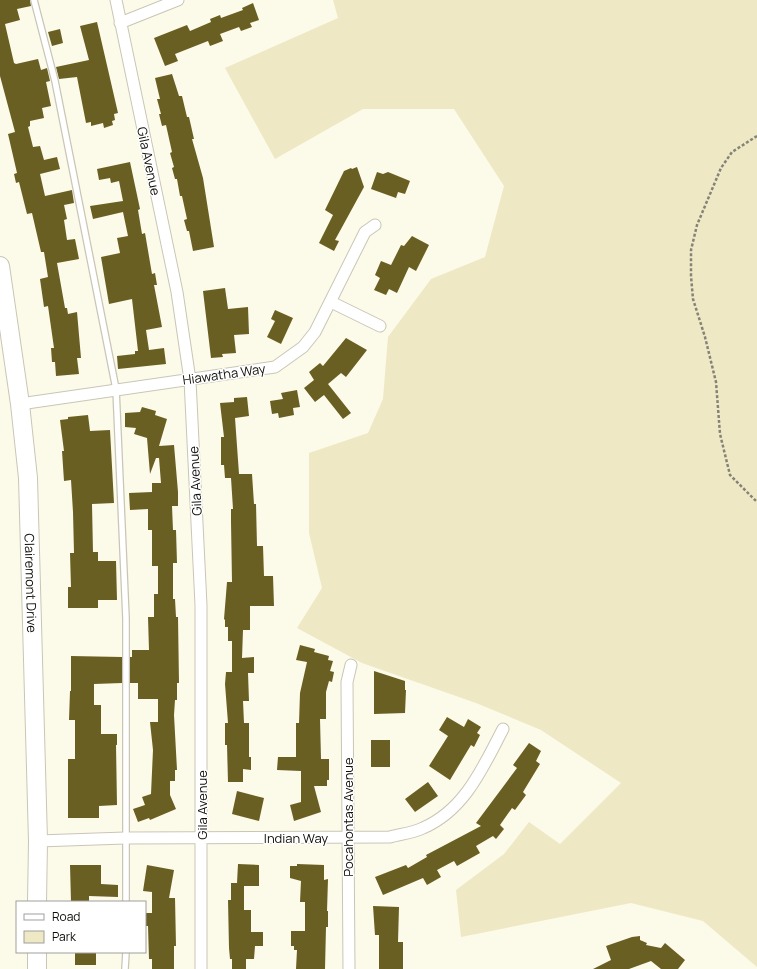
<svg xmlns="http://www.w3.org/2000/svg" width="757" height="969" font-family="Manrope,sans-serif">
  <rect width="100%" height="100%" fill="#fcfae9"/>
  <path fill="#efe8c4" d="M 333,0 L 757,0 L 757,967 L 703,921 L 631,903 L 461,937 L 456,890 L 504,854 L 529,822 L 560,844 L 621,783 L 541,730 L 476,703 L 362,663 L 297,628 L 322,588 L 309,533 L 309,453 L 368,433 L 383,399 L 388,337 L 431,279 L 485,257 L 504,186 L 454,109 L 363,109 L 275,159 L 225,68 L 338,18 Z"/>
  <path fill="#6a5f22" d="M 0,0 L 30,0 L 31,6 L 17,9 L 20,20 L 5,24 L 14,63 L 16,64 L 38,59 L 41,70 L 47,68 L 50,81 L 46,82 L 51,106 L 42,108 L 44,118 L 30,121 L 30,126 L 28,127 L 33,147 L 40,146 L 44,160 L 57,157 L 60,169 L 40,174 L 45,196 L 72,190 L 74,203 L 64,205 L 67,219 L 64,220 L 67,240 L 75,239 L 79,259 L 57,263 L 65,308 L 67,308 L 68,314 L 77,312 L 81,358 L 77,358 L 79,374 L 56,376 L 55,362 L 52,362 L 51,348 L 54,348 L 48,306 L 44,307 L 40,279 L 48,277 L 44,252 L 41,252 L 32,213 L 27,214 L 19,182 L 16,183 L 14,174 L 17,173 L 8,134 L 15,132 L 0,76 Z
    M 253,3 L 259,20 L 250,23 L 252,27 L 241,31 L 239,27 L 220,34 L 223,41 L 210,46 L 208,41 L 175,54 L 178,61 L 165,66 L 154,38 L 187,25 L 190,31 L 211,22 L 210,19 L 220,15 L 221,18 L 243,10 L 242,8 Z
    M 97,22 L 118,113 L 114,114 L 115,120 L 112,121 L 113,125 L 104,128 L 103,123 L 91,126 L 91,122 L 86,123 L 77,77 L 59,79 L 56,67 L 89,60 L 80,26 Z
    M 60,29 L 63,43 L 52,46 L 48,32 Z
    M 172,74 L 179,96 L 182,96 L 187,117 L 189,117 L 194,139 L 192,139 L 203,178 L 214,247 L 193,251 L 189,231 L 187,231 L 184,220 L 187,219 L 182,196 L 180,196 L 177,179 L 175,179 L 172,168 L 174,167 L 170,153 L 172,152 L 166,125 L 162,126 L 159,114 L 161,114 L 157,99 L 160,99 L 155,78 Z
    M 130,162 L 140,209 L 138,210 L 142,234 L 145,233 L 152,274 L 155,273 L 157,285 L 154,285 L 162,327 L 146,330 L 149,350 L 164,348 L 166,364 L 118,369 L 117,356 L 135,354 L 135,351 L 138,351 L 132,299 L 109,304 L 101,257 L 120,253 L 117,238 L 128,236 L 123,212 L 93,219 L 90,206 L 123,201 L 119,181 L 111,183 L 110,178 L 99,180 L 97,169 Z
    M 357,167 L 364,187 L 335,240 L 339,241 L 334,251 L 319,243 L 333,215 L 325,210 L 344,171 L 351,168 L 352,169 Z
    M 377,172 L 383,174 L 388,172 L 410,181 L 405,194 L 398,192 L 396,198 L 371,189 Z
    M 412,236 L 429,245 L 416,271 L 409,267 L 397,293 L 389,289 L 386,295 L 374,290 L 380,278 L 375,275 L 381,261 L 391,265 L 401,245 L 404,246 Z
    M 225,288 L 228,309 L 248,307 L 249,334 L 234,335 L 236,353 L 222,354 L 223,357 L 211,358 L 203,291 Z
    M 275,310 L 293,318 L 281,344 L 267,337 L 275,321 L 271,319 Z
    M 346,338 L 367,350 L 346,377 L 341,373 L 328,384 L 351,413 L 343,419 L 324,395 L 315,402 L 304,388 L 314,380 L 309,372 L 320,363 L 323,366 Z
    M 297,390 L 300,407 L 293,408 L 294,415 L 279,418 L 278,413 L 272,414 L 270,401 L 283,399 L 281,393 Z
    M 247,397 L 249,416 L 235,418 L 239,474 L 252,474 L 254,504 L 256,504 L 257,546 L 263,546 L 264,576 L 273,576 L 274,606 L 250,606 L 250,630 L 243,630 L 242,658 L 254,657 L 254,673 L 248,673 L 249,701 L 243,701 L 244,723 L 249,723 L 249,757 L 251,757 L 251,770 L 243,769 L 243,782 L 228,782 L 227,745 L 225,745 L 225,723 L 228,723 L 225,684 L 226,672 L 232,672 L 232,641 L 228,641 L 228,627 L 225,627 L 225,620 L 224,619 L 227,582 L 232,582 L 231,522 L 231,509 L 233,509 L 231,478 L 225,478 L 224,465 L 221,465 L 221,437 L 224,437 L 220,403 L 234,402 L 234,398 Z
    M 142,407 L 156,411 L 155,415 L 167,419 L 159,446 L 174,445 L 178,492 L 178,506 L 172,506 L 173,530 L 176,530 L 177,563 L 173,563 L 173,599 L 175,599 L 176,617 L 178,617 L 179,683 L 177,683 L 177,700 L 175,700 L 174,715 L 177,770 L 175,770 L 175,781 L 170,781 L 170,795 L 176,809 L 150,820 L 149,818 L 138,822 L 133,809 L 145,805 L 142,797 L 151,794 L 153,750 L 150,722 L 158,722 L 158,699 L 138,699 L 138,683 L 130,683 L 130,657 L 132,657 L 132,650 L 149,650 L 148,617 L 154,617 L 154,594 L 158,594 L 158,566 L 152,566 L 152,530 L 148,530 L 148,509 L 130,510 L 129,493 L 152,492 L 152,483 L 161,483 L 159,458 L 156,458 L 150,474 L 147,438 L 134,434 L 136,428 L 125,427 L 125,413 L 140,412 Z
    M 88,415 L 90,431 L 110,430 L 114,503 L 92,504 L 93,552 L 98,552 L 98,561 L 116,561 L 117,600 L 98,600 L 98,608 L 68,608 L 68,587 L 71,587 L 70,553 L 74,553 L 73,512 L 71,480 L 64,481 L 62,451 L 64,451 L 60,420 L 68,419 L 68,417 Z
    M 300,645 L 315,649 L 314,652 L 329,656 L 328,660 L 333,661 L 330,671 L 334,672 L 332,682 L 329,681 L 326,692 L 326,719 L 320,719 L 321,759 L 329,759 L 329,780 L 327,780 L 327,786 L 314,786 L 321,812 L 294,821 L 290,805 L 301,802 L 301,771 L 277,770 L 278,757 L 296,757 L 296,723 L 299,723 L 300,693 L 307,662 L 296,660 Z
    M 71,656 L 122,657 L 122,683 L 94,684 L 94,705 L 101,705 L 101,734 L 117,734 L 117,745 L 116,745 L 117,805 L 99,806 L 99,818 L 68,818 L 68,759 L 75,759 L 75,720 L 69,720 L 70,691 L 71,691 Z
    M 374,671 L 405,681 L 405,690 L 406,690 L 405,713 L 374,714 Z
    M 447,717 L 464,727 L 468,719 L 481,727 L 477,733 L 480,735 L 474,747 L 471,745 L 450,780 L 429,766 L 448,736 L 439,730 Z
    M 371,740 L 390,740 L 390,767 L 371,767 Z
    M 529,743 L 541,751 L 536,761 L 540,764 L 523,792 L 526,795 L 515,810 L 512,808 L 500,825 L 504,829 L 496,839 L 493,836 L 476,846 L 480,853 L 457,866 L 454,861 L 437,870 L 441,877 L 427,885 L 423,878 L 383,895 L 375,877 L 406,865 L 408,868 L 427,857 L 426,855 L 481,826 L 476,823 L 517,768 L 513,765 Z
    M 428,782 L 438,796 L 415,812 L 405,799 Z
    M 237,791 L 264,798 L 259,821 L 232,814 Z
    M 238,864 L 259,865 L 259,886 L 244,886 L 244,910 L 251,910 L 251,932 L 263,932 L 263,946 L 255,946 L 254,959 L 246,959 L 246,969 L 232,969 L 232,959 L 230,959 L 229,948 L 228,900 L 231,900 L 231,883 L 237,883 Z
    M 297,864 L 324,865 L 324,880 L 328,879 L 327,911 L 328,911 L 328,927 L 326,927 L 325,969 L 296,969 L 297,950 L 294,950 L 294,946 L 291,946 L 291,931 L 305,931 L 305,902 L 300,902 L 301,881 L 290,878 L 290,866 L 297,866 Z
    M 70,865 L 101,865 L 101,884 L 118,885 L 118,897 L 89,896 L 89,902 L 71,902 Z
    M 147,865 L 174,870 L 169,898 L 175,898 L 176,946 L 174,946 L 174,969 L 152,969 L 152,959 L 149,959 L 148,926 L 145,926 L 145,913 L 152,913 L 152,892 L 143,891 Z
    M 373,906 L 399,907 L 398,942 L 403,942 L 403,969 L 379,969 L 379,935 L 375,935 Z
    M 640,936 L 640,940 L 647,943 L 646,945 L 661,948 L 665,943 L 685,960 L 678,969 L 661,969 L 651,961 L 629,969 L 593,969 L 611,960 L 606,946 L 632,937 Z
    M 75,952 L 96,952 L 96,965 L 75,965 Z"/>
  <g fill="none" stroke-linecap="round" stroke-linejoin="round">
    <g stroke="#c9c6b7" stroke-width="8">
      <path id="service" d="M 34,0 L 55,81 L 116,389 L 126,618 L 126,902
        M 125,969 L 126,952"/>
    </g>
    <g stroke="#c9c6b7" stroke-width="13">
      <path id="minor" d="M 116,0 L 177,292 L 190,380 L 201,605 L 201,969
        M 120,23 L 178,0
        M 331,302 L 380,326
        M 20,404 L 275,367 L 303,347 L 315,332 L 365,232 L 375,225
        M 38,841 L 125,838 L 390,837 C 401,834 413,833 423,828 C 465,810 483,767 503,729
        M 349,969 L 347,682 L 351,665"/>
    </g>
    <g stroke="#c9c6b7" stroke-width="20">
      <g id="primary">
        <path id="s1" d="M 0,266 L 20,404 L 28,478 L 38,841 L 37,902"/>
        <path d="M 37,969 L 37,952"/>
      </g>
    </g>
    <path stroke="#858378" stroke-width="2.5" stroke-dasharray="3 2" stroke-linecap="butt" d="M 757,136 L 732,152 L 721,168 L 697,225 L 691,250 L 691,276 L 693,299 L 705,337 L 716,382 L 720,434 L 730,475 L 757,502"/>
    <use href="#service" stroke="#fff" stroke-width="5.5"/>
    <use href="#minor" stroke="#fff" stroke-width="11"/>
    <use href="#primary" stroke="#fff" stroke-width="18"/>
  </g>
  <g text-anchor="middle" dominant-baseline="central" stroke-width="3" stroke-linejoin="round" paint-order="stroke">
    <g font-size="13" fill="#0f0e09" stroke="#fff">
      <text transform="translate(149 161) rotate(78)">Gila Avenue</text>
      <text transform="translate(224 374) rotate(-8)">Hiawatha Way</text>
      <text transform="translate(195 481) rotate(-93)">Gila Avenue</text>
      <text stroke="none"><textPath href="#s1" startOffset="319">Clairemont Drive</textPath></text>
      <text transform="translate(202 805) rotate(-90)">Gila Avenue</text>
      <text transform="translate(348 817) rotate(-90)">Pocahontas Avenue</text>
      <text x="296" y="838">Indian Way</text>
    </g>
  </g>
  <rect x="16" y="901" width="130" height="52" fill="#ffffff" stroke="#9f9f9d"/>
  <rect x="24" y="914" width="20" height="6" fill="#ffffff" stroke="#9f9f9d"/>
  <text x="52" y="921" font-size="12" fill="#0f0e09">Road</text>
  <rect x="24" y="931" width="20" height="12" fill="#efe8c4" stroke="#9f9f9d"/>
  <text x="52" y="941" font-size="12" fill="#0f0e09">Park</text>
</svg>
